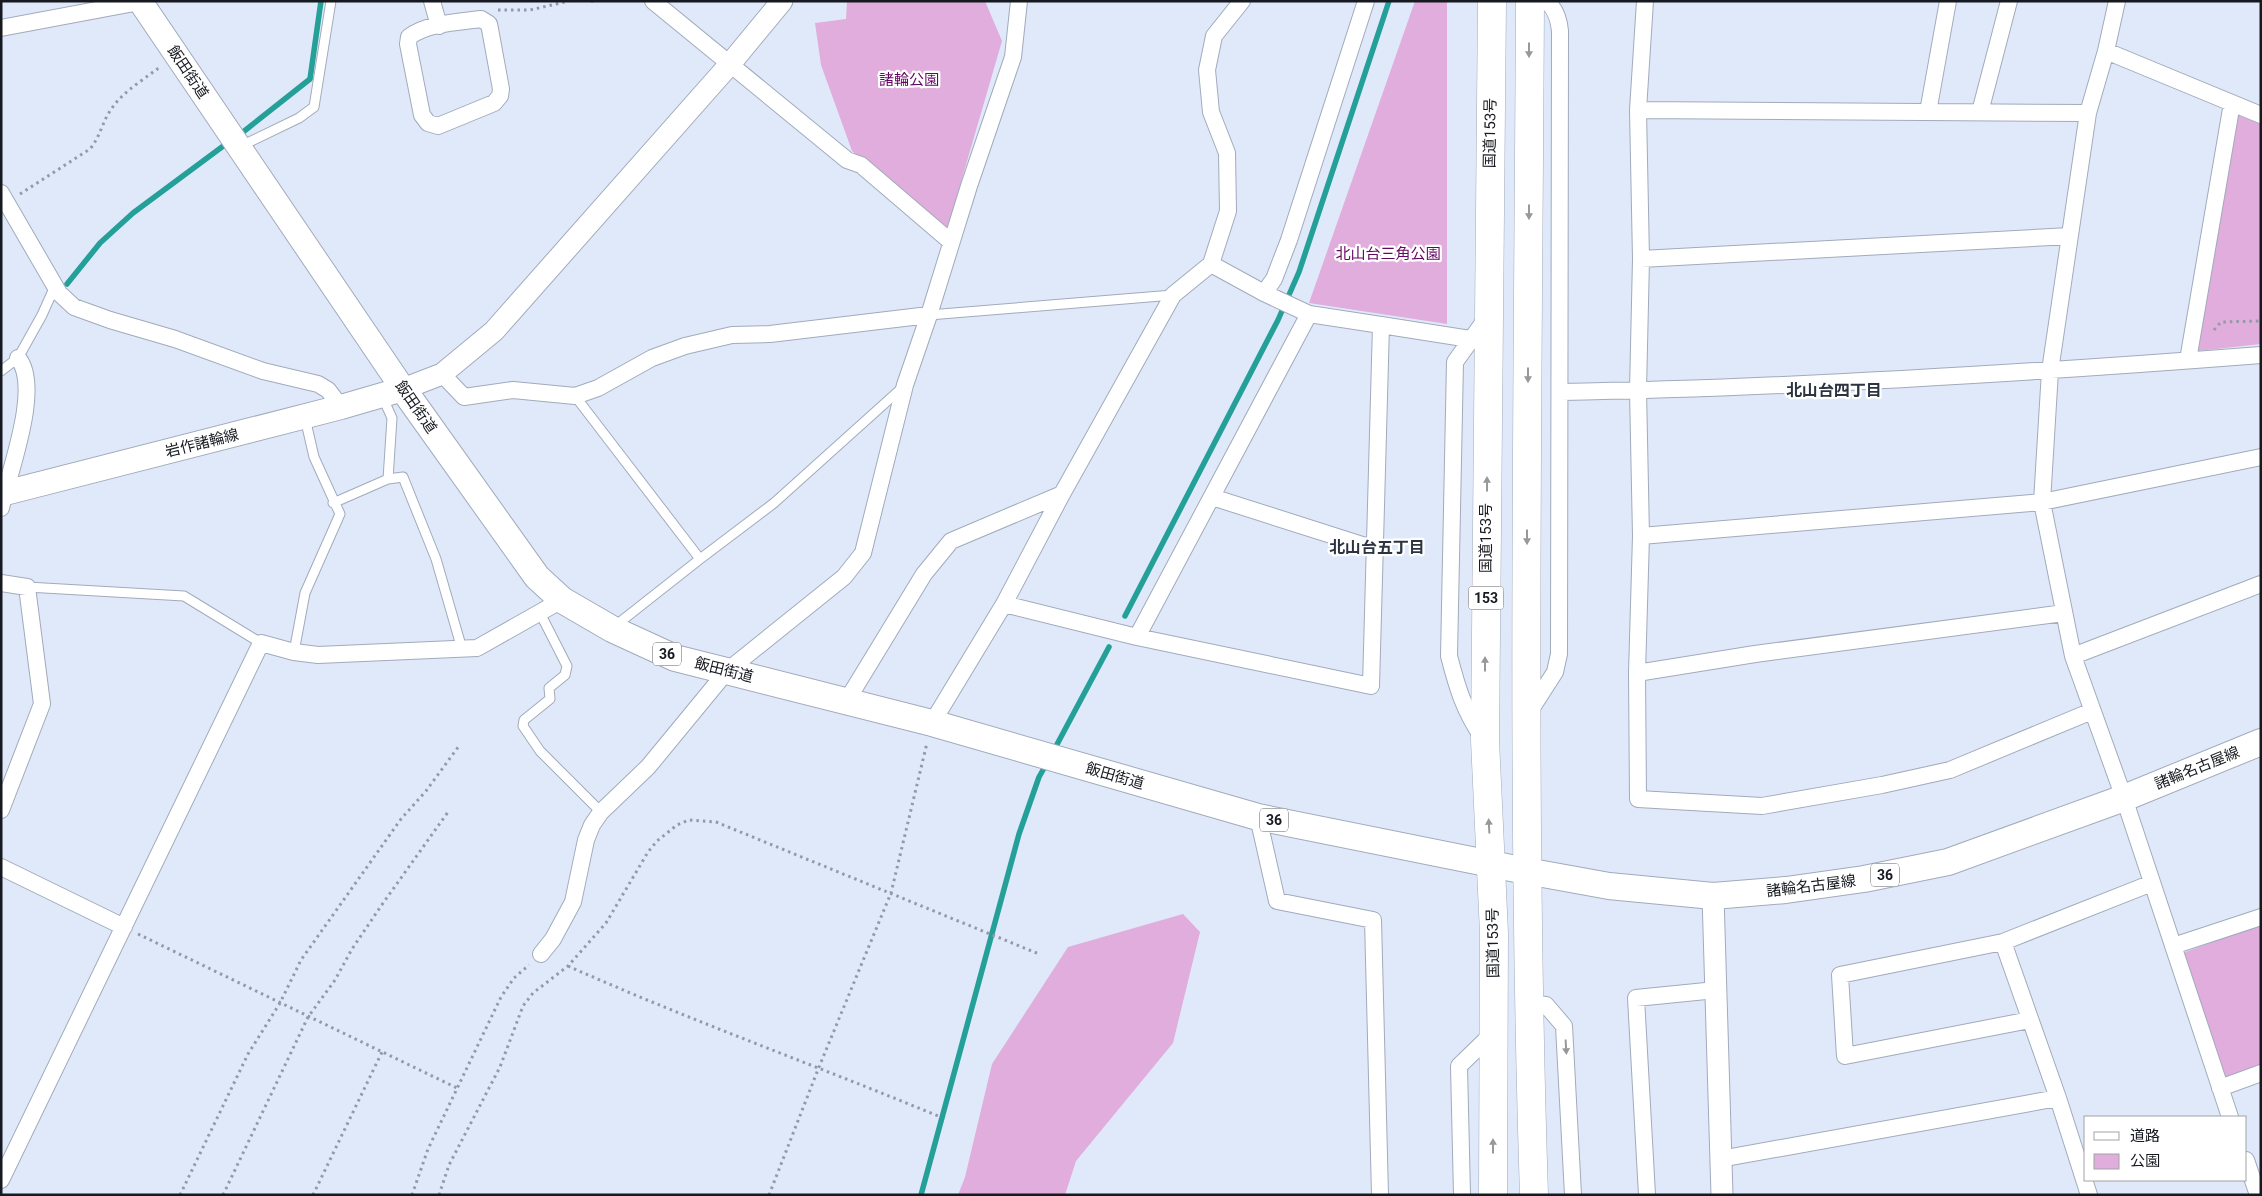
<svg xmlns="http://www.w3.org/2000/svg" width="2262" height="1196" font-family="Roboto,'Noto Sans JP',sans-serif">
  <rect width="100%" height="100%" fill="#dfe9fa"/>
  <path fill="#e0addc" d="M 847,1 L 985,1 L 1002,41 L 947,230 L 852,151 L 821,65 L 815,23 L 846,19 Z
    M 1415,1 L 1447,1 L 1447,324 L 1309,303 Z
    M 2235,114 L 2261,124 L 2261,344 L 2198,351 Z
    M 1183,914 L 1200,932 L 1173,1043 L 1076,1161 L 1065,1195 L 958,1195 L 965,1177 L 992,1064 L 1068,947 Z
    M 2261,924 L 2261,1066 L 2226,1080 L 2183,953 Z"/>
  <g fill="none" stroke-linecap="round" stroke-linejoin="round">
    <path stroke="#24a099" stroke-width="5.5" d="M 238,136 L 310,79 L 321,1
      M 67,284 L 100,243 L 133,213 L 230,141
      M 1125,616 L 1278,320 L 1299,272 L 1389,1
      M 1054,750 L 1109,647
      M 921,1195 L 1019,834 L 1039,777 L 1047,763"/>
    <g stroke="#a1abbb" stroke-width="11">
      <path id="service" d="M 239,147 L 299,118 L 314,107 L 331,1
        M 929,315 L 1173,295
        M 1,371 L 18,358 L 42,315 L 55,286
        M 575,396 L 700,559
        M 388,479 L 403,477 L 436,559 L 462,649
        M 333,503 L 388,479 L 392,418 L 382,396
        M 27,587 L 184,596 L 261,643
        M 540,613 L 567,666 L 565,675 L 549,688 L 550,699 L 524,720 L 523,726 L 540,751 L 601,812
        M 615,626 L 700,559 L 774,503 L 903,387
        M 294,652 L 305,593 L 340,514 L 314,457 L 305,418"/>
    </g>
    <g stroke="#a1abbb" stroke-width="18">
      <path id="minor" d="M 432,1 L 439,26
        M 653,1 L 847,160 L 861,165 L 951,242
        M 1645,1 L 1638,110 L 1641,259 L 1638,390 L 1641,536 L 1637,673 L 1638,799 L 1762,806 L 1882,785 L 1950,770 L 2092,711
        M 2117,1 L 2106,51 L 2088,113 L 2050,371 L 2042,502 L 2073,656 L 2124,798 L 2230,1117
        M 481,19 L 489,24 L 490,29 L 501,89 L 500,96 L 494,103 L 438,126 L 428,123 L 422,115 L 408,44 L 409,37 C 427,23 459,22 481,19 Z
        M 1,28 L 145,1
        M 2106,51 L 2261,115
        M 1638,110 L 2088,113
        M 1928,112 L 1948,1
        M 1980,112 L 2009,1
        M 1,193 L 59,293 L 74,307 L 110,320 L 175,339 L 263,371 L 318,384 L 328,390 L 341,407
        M 1641,259 L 2070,236
        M 1264,293 L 1274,279 L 1289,240 L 1366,1
        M 1381,325 L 1470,339
        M 2188,360 L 2232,103
        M 442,374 L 464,397 L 513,390 L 575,396 L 598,388 L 652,358 L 685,346 L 732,335 L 770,334 L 929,315
        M 1560,392 C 1794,388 2028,373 2261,355
        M 1212,497 L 1375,549
        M 1,508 C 9,472 42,387 18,358
        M 1641,536 L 2042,502 L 2261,457
        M 1,583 L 27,587 L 42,704 L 1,810
        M 1004,604 L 1137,637 L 1371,686 L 1381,325 L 1309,314 L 1264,293 L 1211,264
        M 1137,637 L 1309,314
        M 2073,656 L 2261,584
        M 1637,673 L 1755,654 L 2064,613
        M 846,702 L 924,574 L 951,541 L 1062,494
        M 1528,714 L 1555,672 L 1559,654 L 1560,31 C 1559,19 1556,10 1547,1
        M 932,723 L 1004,604 L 1062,494 L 1173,295 L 1211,264 L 1228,211 L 1227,153 L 1211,112 L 1207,70 L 1214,36 L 1242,1
        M 1483,738 C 1464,711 1457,687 1449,656 L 1455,362 L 1488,316
        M 1258,817 L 1277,901 L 1373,920 L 1380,1195
        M 1,867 L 124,927
        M 2003,942 L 1840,975 L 1845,1056 L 2030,1020
        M 2173,946 L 2261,917
        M 541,954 L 553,939 L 573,902 L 586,840 L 592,825 L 601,812 L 648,767 L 727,671 L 844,577 L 863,553 L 905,385 L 929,315 L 969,186 L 1013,57 L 1019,1
        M 1529,1003 L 1546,1005 L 1564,1026 L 1573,1195
        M 2220,1088 L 2261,1073
        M 1720,1159 L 2058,1098
        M 2246,1160 L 2258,1195
        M 1,1180 L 261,643 L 294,652 L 318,655 L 477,648 L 562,600
        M 1462,1195 L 1459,1066 L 1493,1033
        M 1647,1195 L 1636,998 L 1716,990
        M 2089,1195 L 2058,1098 L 2003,942 L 2152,883"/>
    </g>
    <g stroke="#a1abbb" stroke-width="23">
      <path id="tertiary" d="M 403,389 L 442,374 L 494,331 L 730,64 L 782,1
        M 1713,896 L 1722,1195"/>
    </g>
    <g stroke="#a1abbb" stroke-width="26">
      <path id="secondary" d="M 1,494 L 341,407 L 403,389 L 140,1"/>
    </g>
    <g stroke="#a1abbb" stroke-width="28">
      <path id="primary" d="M 403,389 L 537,577 L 562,600 L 612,629 L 675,658 L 932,723 L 1258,817 L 1526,871 L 1609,886 L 1713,896 L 1786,890 L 1864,879 L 1948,862 L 2124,798 L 2261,742"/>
    </g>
    <g stroke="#a1abbb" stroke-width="29">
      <path id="trunk" d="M 1492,1 L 1485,740 L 1494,933 L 1493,1195
        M 1530,1 C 1528,399 1521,797 1534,1195"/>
    </g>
    <path stroke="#939aa7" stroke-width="3" stroke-dasharray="2.5 4" stroke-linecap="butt" d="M 591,1 L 597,1
      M 498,10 L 530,10 L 569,1
      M 20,194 L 90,149 C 100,137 102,123 110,111 C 122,92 143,80 160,67
      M 2214,330 L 2221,322 L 2261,321
      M 138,934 L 457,1088
      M 568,966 C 689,1020 815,1065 938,1116
      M 180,1195 L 248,1054 L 280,1003 L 301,960 L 401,819 L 426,791 L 459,746
      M 223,1195 L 308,1017 L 335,980 L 352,949 L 381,906 L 448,812
      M 313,1195 L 382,1052
      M 412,1195 L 428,1149 L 501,997 L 514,978 L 529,965
      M 439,1195 L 449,1165 L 500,1067 L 523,1006 L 533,993 L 568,966 L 606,923 L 648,852 L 657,841 L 677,825 L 689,820 L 716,822 L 1039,954
      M 769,1195 L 819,1067 L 891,893 L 927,743"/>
    <use href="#service" stroke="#fff" stroke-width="9"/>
    <use href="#minor" stroke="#fff" stroke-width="16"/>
    <use href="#tertiary" stroke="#fff" stroke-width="21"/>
    <use href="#secondary" stroke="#fff" stroke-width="24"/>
    <use href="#primary" stroke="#fff" stroke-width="26"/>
    <use href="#trunk" stroke="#fff" stroke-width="28"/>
  </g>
  <defs><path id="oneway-solid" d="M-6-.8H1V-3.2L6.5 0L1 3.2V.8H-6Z" transform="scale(1.25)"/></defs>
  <g fill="#96989a">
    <use href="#oneway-solid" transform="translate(1529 50) rotate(90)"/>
    <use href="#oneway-solid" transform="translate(1529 212) rotate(90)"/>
    <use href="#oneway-solid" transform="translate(1528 375) rotate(90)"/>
    <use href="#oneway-solid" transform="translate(1487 484) rotate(-90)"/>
    <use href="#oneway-solid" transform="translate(1527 537) rotate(90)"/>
    <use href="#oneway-solid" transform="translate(1485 664) rotate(-90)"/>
    <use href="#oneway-solid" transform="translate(1489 826) rotate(-93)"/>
    <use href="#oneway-solid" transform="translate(1566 1047) rotate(87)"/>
    <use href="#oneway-solid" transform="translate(1493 1146) rotate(-90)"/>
  </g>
  <g text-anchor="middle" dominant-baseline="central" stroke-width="4.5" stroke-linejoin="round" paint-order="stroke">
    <g fill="#fff" stroke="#5c5e62" stroke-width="1">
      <rect x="1468.5" y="586.5" width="35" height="23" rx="4"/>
      <rect x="653" y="642.5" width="28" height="23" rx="4"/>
      <rect x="1260" y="808.5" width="28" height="23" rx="4"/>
      <rect x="1871" y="863.5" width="28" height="23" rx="4"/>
    </g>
    <g font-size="14" font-weight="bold" fill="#16191f">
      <text x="1486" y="598">153</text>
      <text x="667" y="654">36</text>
      <text x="1274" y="820">36</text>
      <text x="1885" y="875">36</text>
    </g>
    <g font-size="15" fill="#16191f" stroke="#fff">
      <text transform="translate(188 72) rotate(56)">飯田街道</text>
      <text transform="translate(1490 133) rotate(-89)">国道153号</text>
      <text transform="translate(416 407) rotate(55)">飯田街道</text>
      <text transform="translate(202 443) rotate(-14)">岩作諸輪線</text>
      <text transform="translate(1486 538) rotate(-90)">国道153号</text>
      <text transform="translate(724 670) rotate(14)">飯田街道</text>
      <text transform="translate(2197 768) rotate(-22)">諸輪名古屋線</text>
      <text transform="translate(1115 776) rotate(16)">飯田街道</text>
      <text transform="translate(1811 886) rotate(-7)">諸輪名古屋線</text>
      <text transform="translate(1493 943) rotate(-91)">国道153号</text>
    </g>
    <g font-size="15" fill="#650564" stroke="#fff">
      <text x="909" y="80">諸輪公園</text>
      <text x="1388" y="254">北山台三角公園</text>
    </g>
    <g font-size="16" font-weight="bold" fill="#2c3441" stroke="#fff">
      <text x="1834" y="390">北山台四丁目</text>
      <text x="1377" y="547">北山台五丁目</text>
    </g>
  </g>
  <rect width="2262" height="1196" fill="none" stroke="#16191f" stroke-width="5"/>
  <rect x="2084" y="1116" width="162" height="65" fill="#ffffff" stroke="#a2a3a5"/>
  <rect x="2094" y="1132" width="25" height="8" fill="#ffffff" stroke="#a2a3a5"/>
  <text x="2130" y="1141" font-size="15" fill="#16191f">道路</text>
  <rect x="2094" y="1154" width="25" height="15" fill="#e0addc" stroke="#a2a3a5"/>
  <text x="2130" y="1166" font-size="15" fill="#16191f">公園</text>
</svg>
